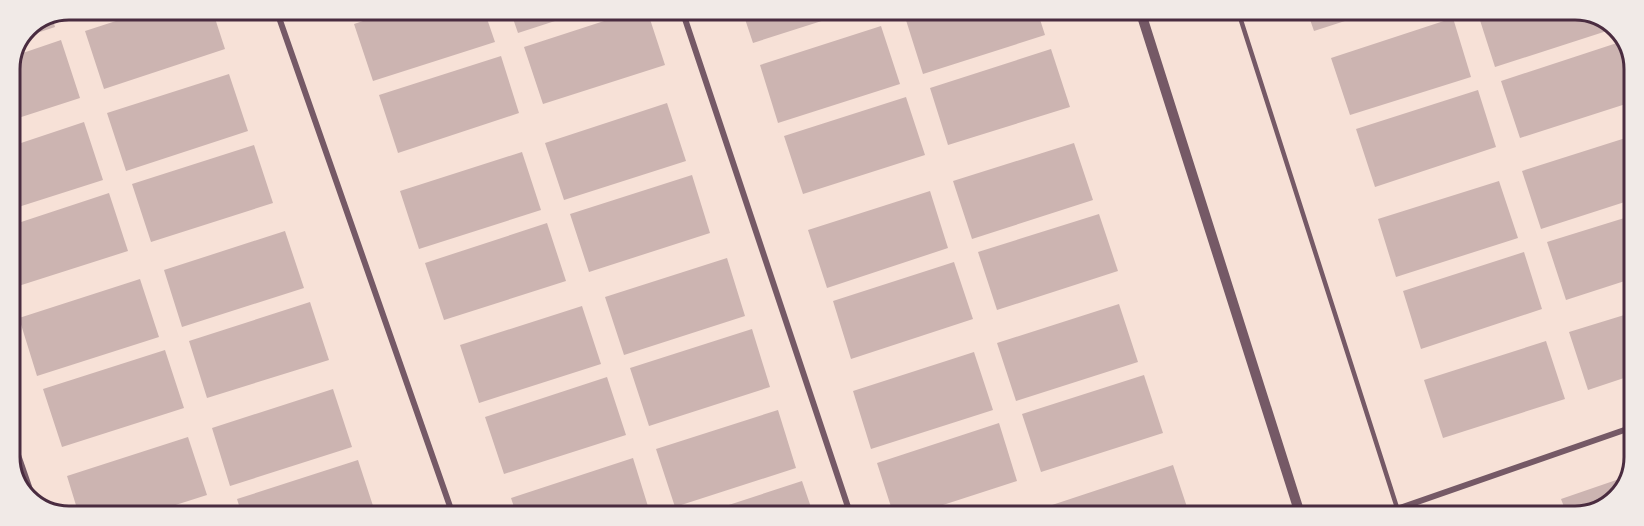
<svg xmlns="http://www.w3.org/2000/svg" width="1644" height="526" font-family="Lora,serif">
  <rect width="100%" height="100%" fill="#f7e1d7"/>
  <path fill="#ccb4b1" d="M 76,9 L 104,9 L 104,10 L 79,18 Z
    M 153,9 L 212,9 L 225,49 L 104,89 L 85,31 Z
    M 399,9 L 484,10 L 495,42 L 373,81 L 354,24 Z
    M 510,10 L 589,10 L 518,33 Z
    M 638,10 L 647,10 L 665,65 L 543,104 L 524,47 Z
    M 742,10 L 853,10 L 853,11 L 753,43 Z
    M 925,10 L 1037,10 L 1045,35 L 923,74 L 905,17 Z
    M 1307,11 L 1376,11 L 1314,31 Z
    M 1477,11 L 1591,11 L 1616,28 L 1495,67 Z
    M 52,16 L 55,27 L 22,38 L 27,26 Z
    M 1453,18 L 1471,77 L 1350,115 L 1331,58 Z
    M 881,26 L 900,84 L 778,123 L 760,65 Z
    M 61,40 L 80,98 L 9,121 L 9,68 L 14,56 Z
    M 1623,41 L 1635,79 L 1635,101 L 1520,138 L 1501,81 Z
    M 1051,49 L 1070,107 L 948,145 L 930,88 Z
    M 501,56 L 519,113 L 398,153 L 379,95 Z
    M 229,74 L 248,131 L 126,171 L 107,113 Z
    M 1478,90 L 1496,147 L 1375,187 L 1356,129 Z
    M 906,97 L 925,155 L 803,194 L 784,136 Z
    M 667,103 L 686,161 L 564,200 L 545,143 Z
    M 84,122 L 103,180 L 9,210 L 9,147 Z
    M 1635,135 L 1634,199 L 1541,229 L 1522,171 Z
    M 1074,143 L 1093,200 L 972,239 L 953,181 Z
    M 254,145 L 273,203 L 151,242 L 132,184 Z
    M 522,152 L 541,210 L 419,249 L 400,191 Z
    M 692,175 L 710,233 L 589,272 L 570,214 Z
    M 1499,181 L 1518,238 L 1396,277 L 1378,219 Z
    M 930,191 L 948,248 L 827,288 L 808,230 Z
    M 109,193 L 128,251 L 9,289 L 9,226 Z
    M 1099,214 L 1118,271 L 997,310 L 978,252 Z
    M 1634,215 L 1634,278 L 1566,300 L 1547,242 Z
    M 547,223 L 566,281 L 444,320 L 425,263 Z
    M 285,231 L 304,288 L 182,327 L 164,270 Z
    M 1524,252 L 1542,309 L 1421,349 L 1403,291 Z
    M 727,258 L 745,316 L 624,355 L 605,297 Z
    M 954,262 L 973,319 L 851,359 L 833,301 Z
    M 140,279 L 159,337 L 37,376 L 19,318 Z
    M 310,302 L 329,360 L 207,398 L 189,341 Z
    M 1119,304 L 1138,362 L 1016,401 L 997,343 Z
    M 582,306 L 601,364 L 479,403 L 460,345 Z
    M 1634,312 L 1633,375 L 1588,390 L 1569,332 Z
    M 752,329 L 770,387 L 649,426 L 630,368 Z
    M 1546,341 L 1565,399 L 1443,438 L 1424,380 Z
    M 165,350 L 184,408 L 62,447 L 43,389 Z
    M 974,352 L 993,410 L 871,449 L 853,391 Z
    M 1144,375 L 1163,433 L 1041,472 L 1022,414 Z
    M 607,377 L 626,435 L 504,474 L 485,417 Z
    M 333,389 L 352,447 L 230,486 L 212,428 Z
    M 778,410 L 796,468 L 675,507 L 656,449 Z
    M 999,423 L 1017,481 L 909,516 L 894,516 L 877,463 Z
    M 188,437 L 207,495 L 144,515 L 79,515 L 67,476 Z
    M 633,458 L 651,516 L 517,516 L 511,498 Z
    M 358,460 L 376,515 L 242,515 L 237,499 Z
    M 1173,465 L 1190,516 L 1055,516 L 1052,505 Z
    M 1625,477 L 1627,483 L 1612,505 L 1576,517 L 1568,517 L 1561,499 Z
    M 802,481 L 814,516 L 698,516 L 698,515 Z
    M 1533,505 L 1537,517 L 1499,517 Z"/>
  <g fill="none" stroke-linecap="round" stroke-linejoin="round">
    <path stroke="#755966" stroke-width="4.5" d="M 1238,11 L 1400,517"/>
    <path stroke="#755966" stroke-width="6" d="M 276,9 L 453,515
      M 682,10 L 851,516
      M 9,429 L 35,504
      M 1374,517 L 1633,427"/>
    <path stroke="#755966" stroke-width="10" d="M 1140,10 L 1301,517"/>
  </g>
  <path d="M0 0H1644V526H0ZM69 20H1575A49 49 0 0 1 1624 69V457A49 49 0 0 1 1575 506H69A49 49 0 0 1 20 457V69A49 49 0 0 1 69 20Z" fill="#f1eae7" fill-rule="evenodd"/>
  <path fill="none" stroke="#4a2c40" stroke-width="3" d="M69 20H1575A49 49 0 0 1 1624 69V457A49 49 0 0 1 1575 506H69A49 49 0 0 1 20 457V69A49 49 0 0 1 69 20Z"/>
</svg>
